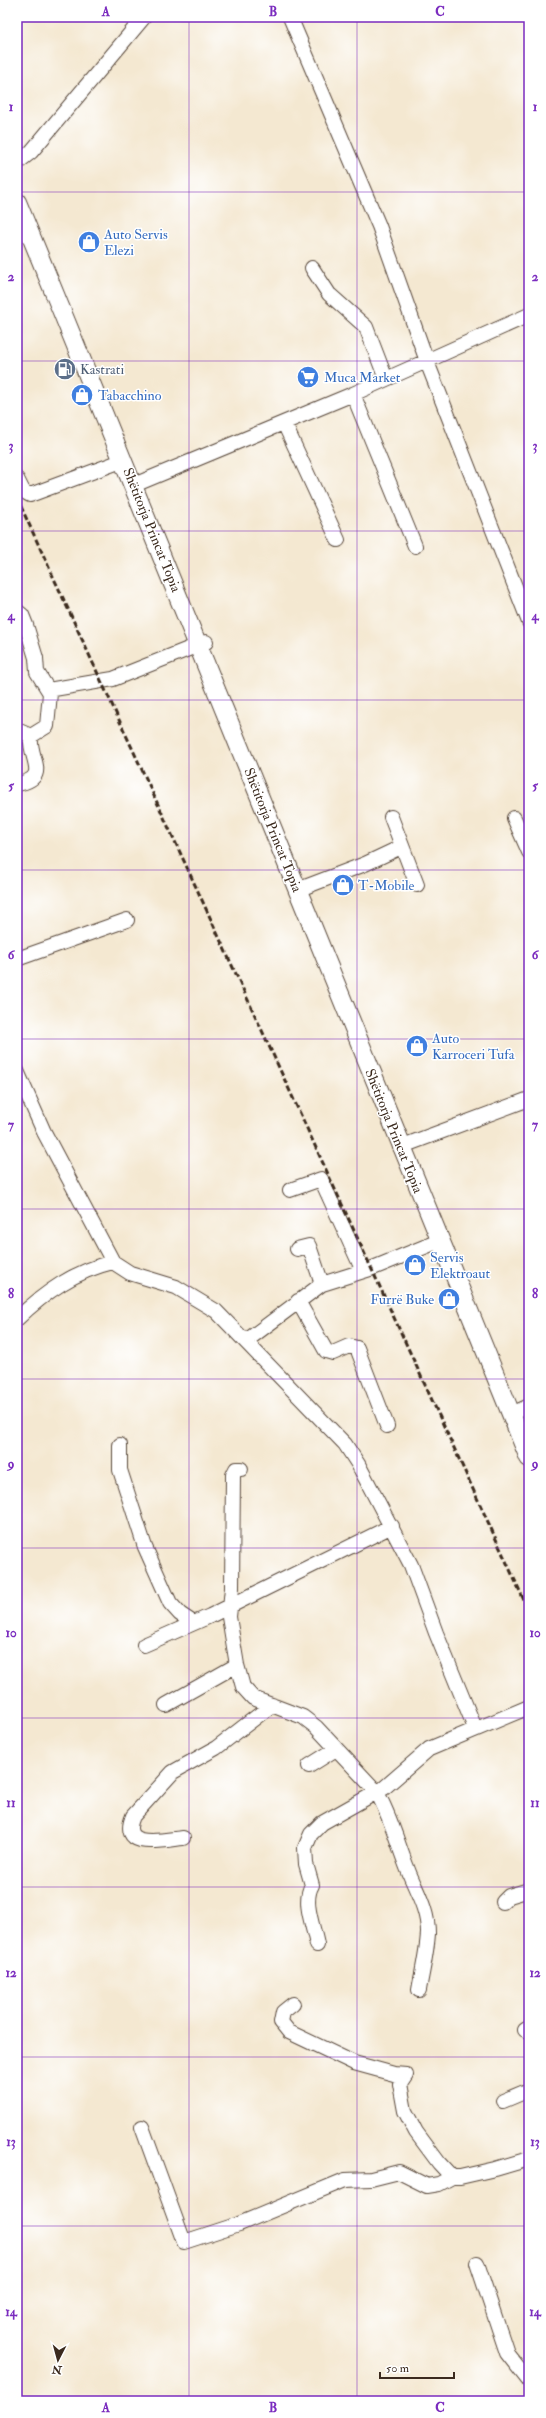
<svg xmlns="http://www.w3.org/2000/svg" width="546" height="2418" font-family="'IM FELL Double Pica',serif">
  <rect width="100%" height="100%" fill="#fff"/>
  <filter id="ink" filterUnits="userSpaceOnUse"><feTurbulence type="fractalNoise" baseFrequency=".025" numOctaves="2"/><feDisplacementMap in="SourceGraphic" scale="8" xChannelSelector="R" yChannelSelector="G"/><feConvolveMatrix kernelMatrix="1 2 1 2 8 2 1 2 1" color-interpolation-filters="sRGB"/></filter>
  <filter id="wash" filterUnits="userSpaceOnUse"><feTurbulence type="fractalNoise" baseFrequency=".012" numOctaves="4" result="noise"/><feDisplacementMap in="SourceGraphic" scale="16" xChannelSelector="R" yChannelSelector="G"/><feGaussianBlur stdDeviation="0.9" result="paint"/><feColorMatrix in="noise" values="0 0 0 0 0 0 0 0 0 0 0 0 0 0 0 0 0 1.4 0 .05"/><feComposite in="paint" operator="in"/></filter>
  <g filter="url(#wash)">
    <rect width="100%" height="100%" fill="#f4e8d1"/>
  </g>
  <g filter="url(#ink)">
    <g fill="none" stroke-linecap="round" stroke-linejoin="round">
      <g stroke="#574639" stroke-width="16">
        <path id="minor" d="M 290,17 L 379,226 L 429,367 L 529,622
          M 17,163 L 31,152 L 144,17
          M 312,268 L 329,294 L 366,327 L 386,379
          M 353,394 L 415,546
          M 284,423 L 338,540
          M 17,479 L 23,491 L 30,495 L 124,460
          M 134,485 L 353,394 L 529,315
          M 17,611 L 22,615 L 26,625 L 36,658 L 37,672 L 50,693
          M 17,730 L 31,736
          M 17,784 C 52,778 28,758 31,736 L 47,726 L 50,693 L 54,689 L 113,679 L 206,642
          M 391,817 L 417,885
          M 514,818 L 529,852
          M 297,890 L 365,864 L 401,847
          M 17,959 L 127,920
          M 17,1071 L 44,1132 L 113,1262 L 130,1273 L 176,1287 L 216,1311 L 345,1444 L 358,1464 L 411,1565 L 436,1633 L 475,1728
          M 400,1147 L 529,1099
          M 290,1190 L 321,1179 L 363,1271
          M 297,1249 L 309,1246 L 322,1284
          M 298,1301 L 326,1351 L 333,1353 L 349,1346 L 357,1348 L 387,1426
          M 17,1319 C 45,1292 75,1271 113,1262
          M 246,1341 L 322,1284 L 373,1268 L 439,1241
          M 518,1411 L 529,1406
          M 120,1445 L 120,1470 L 145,1547 L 170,1603 L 180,1614 L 192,1622
          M 241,1469 L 236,1469 L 233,1475 L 232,1588 L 229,1617 L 237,1665 L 243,1687 L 253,1698 L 303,1717 L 316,1727 L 376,1791 C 391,1816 397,1843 408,1870 C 416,1891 428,1909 428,1933 C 427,1952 422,1972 419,1990
          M 144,1645 L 210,1616 L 392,1526
          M 166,1705 L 237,1665
          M 309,1766 L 336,1749
          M 183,1838 C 164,1840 118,1851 133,1816 L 173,1772 L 216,1748 L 272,1705
          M 503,1902 L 509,1896 L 529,1890
          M 317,1945 C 314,1927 302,1902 312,1885 L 306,1864 L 305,1848 L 311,1834 L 322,1823 L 384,1788 L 429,1749 L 529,1707
          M 293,2004 L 283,2012 L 281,2022 L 289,2032 L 354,2063 L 394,2074 L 406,2075 L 400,2084 L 405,2111 L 416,2132 L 439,2163 L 452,2177 L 460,2177 L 495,2169 L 529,2159
          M 525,2030 L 529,2028
          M 503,2101 L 529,2090
          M 142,2127 L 184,2242 L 239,2224 L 345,2180 L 371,2179 L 399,2172 L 427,2186 L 439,2184 L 452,2177
          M 477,2263 L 507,2353 L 529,2381"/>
      </g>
      <g stroke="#574639" stroke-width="20">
        <path id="major" d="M 17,202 C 189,620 356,1040 529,1458"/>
      </g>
      <use href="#minor" stroke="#fff" stroke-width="14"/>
      <use href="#major" stroke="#fff" stroke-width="18"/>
      <path stroke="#3b2a1e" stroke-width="3" stroke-dasharray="6 3" stroke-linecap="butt" d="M 17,498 L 529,1611"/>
    </g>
  </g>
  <path fill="none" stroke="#7b2cbf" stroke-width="1" stroke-opacity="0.55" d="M 189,17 L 189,2401M 357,17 L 357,2401M 17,192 L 529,192M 17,361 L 529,361M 17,531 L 529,531M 17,700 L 529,700M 17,870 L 529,870M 17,1039 L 529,1039M 17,1209 L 529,1209M 17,1379 L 529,1379M 17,1548 L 529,1548M 17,1718 L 529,1718M 17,1887 L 529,1887M 17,2057 L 529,2057M 17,2226 L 529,2226"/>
  <defs>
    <g id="shop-disc" transform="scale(1.15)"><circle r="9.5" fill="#3f7fe0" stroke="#fff"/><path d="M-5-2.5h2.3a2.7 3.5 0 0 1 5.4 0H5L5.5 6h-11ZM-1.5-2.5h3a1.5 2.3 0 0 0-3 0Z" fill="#fff"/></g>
    <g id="fuel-disc" transform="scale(1.15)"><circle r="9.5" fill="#5c6f8a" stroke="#fff"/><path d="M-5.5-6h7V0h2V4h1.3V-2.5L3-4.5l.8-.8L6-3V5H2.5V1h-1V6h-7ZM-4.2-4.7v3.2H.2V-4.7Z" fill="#fff"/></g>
    <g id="supermarket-disc" transform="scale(1.15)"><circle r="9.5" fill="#3f7fe0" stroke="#fff"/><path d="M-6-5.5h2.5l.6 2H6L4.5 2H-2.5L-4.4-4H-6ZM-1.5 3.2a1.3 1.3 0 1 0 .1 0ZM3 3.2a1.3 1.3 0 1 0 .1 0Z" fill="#fff"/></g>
  </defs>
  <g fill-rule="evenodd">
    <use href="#shop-disc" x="89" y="242"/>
    <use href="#fuel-disc" x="65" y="369"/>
    <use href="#supermarket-disc" x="308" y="377"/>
    <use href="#shop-disc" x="82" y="395"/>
    <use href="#shop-disc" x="343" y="885"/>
    <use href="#shop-disc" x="417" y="1046"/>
    <use href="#shop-disc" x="415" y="1265"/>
    <use href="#shop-disc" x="449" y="1299"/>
  </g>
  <g text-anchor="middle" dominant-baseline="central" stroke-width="3" stroke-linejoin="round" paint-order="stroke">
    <g font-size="14" fill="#366cbe" stroke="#fff" text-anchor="start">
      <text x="104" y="234">Auto Servis<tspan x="104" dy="16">Elezi</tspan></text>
      <text x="324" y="377">Muca Market</text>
      <text x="98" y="395">Tabacchino</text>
      <text x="358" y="885">T-Mobile</text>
      <text x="432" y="1038">Auto<tspan x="432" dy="16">Karroceri Tufa</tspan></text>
      <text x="430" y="1257">Servis<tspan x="430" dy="16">Elektroaut</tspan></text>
      <text x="434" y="1299" text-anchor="end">Furrë Buke</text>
    </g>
    <g font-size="14" fill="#4e5e75" stroke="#fff" text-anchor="start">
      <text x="80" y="369">Kastrati</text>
    </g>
    <g font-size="14" fill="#3b2a1e" stroke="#fff">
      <text transform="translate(152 530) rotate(68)">Shëtitorja Princat Topia</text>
      <text transform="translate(273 830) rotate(68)">Shëtitorja Princat Topia</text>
      <text transform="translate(394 1131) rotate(68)">Shëtitorja Princat Topia</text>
    </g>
  </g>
  <rect width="546" height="2418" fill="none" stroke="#fff" stroke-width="44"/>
  <g transform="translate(58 2360) rotate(186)" stroke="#ffffff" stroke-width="3" paint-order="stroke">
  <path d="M0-3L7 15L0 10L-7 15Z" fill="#3b2a1e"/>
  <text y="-6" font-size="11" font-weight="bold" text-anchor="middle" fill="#3b2a1e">N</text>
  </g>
  <path d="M380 2372v6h74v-6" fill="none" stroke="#3b2a1e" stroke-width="2"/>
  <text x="386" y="2372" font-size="12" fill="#3b2a1e" stroke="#ffffff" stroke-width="3" paint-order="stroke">50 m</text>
  <rect x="22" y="22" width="502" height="2374" fill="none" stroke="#7b2cbf" stroke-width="1.5"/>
  <g font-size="13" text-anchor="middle" font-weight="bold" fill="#7b2cbf">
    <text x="106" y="16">A</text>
    <text x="273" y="16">B</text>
    <text x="440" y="16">C</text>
    <text x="11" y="111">1</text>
    <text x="535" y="111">1</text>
    <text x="11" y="281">2</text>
    <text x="535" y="281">2</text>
    <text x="11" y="450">3</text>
    <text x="535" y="450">3</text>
    <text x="11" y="620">4</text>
    <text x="535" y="620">4</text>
    <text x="11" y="790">5</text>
    <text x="535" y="790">5</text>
    <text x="11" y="959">6</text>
    <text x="535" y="959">6</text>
    <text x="11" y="1129">7</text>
    <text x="535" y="1129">7</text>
    <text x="11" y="1298">8</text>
    <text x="535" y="1298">8</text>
    <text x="11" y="1468">9</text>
    <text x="535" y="1468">9</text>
    <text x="11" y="1637">10</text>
    <text x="535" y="1637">10</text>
    <text x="11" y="1807">11</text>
    <text x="535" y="1807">11</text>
    <text x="11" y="1977">12</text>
    <text x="535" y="1977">12</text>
    <text x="11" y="2146">13</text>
    <text x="535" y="2146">13</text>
    <text x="11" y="2316">14</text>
    <text x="535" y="2316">14</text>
    <text x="106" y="2412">A</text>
    <text x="273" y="2412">B</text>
    <text x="440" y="2412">C</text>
  </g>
</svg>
